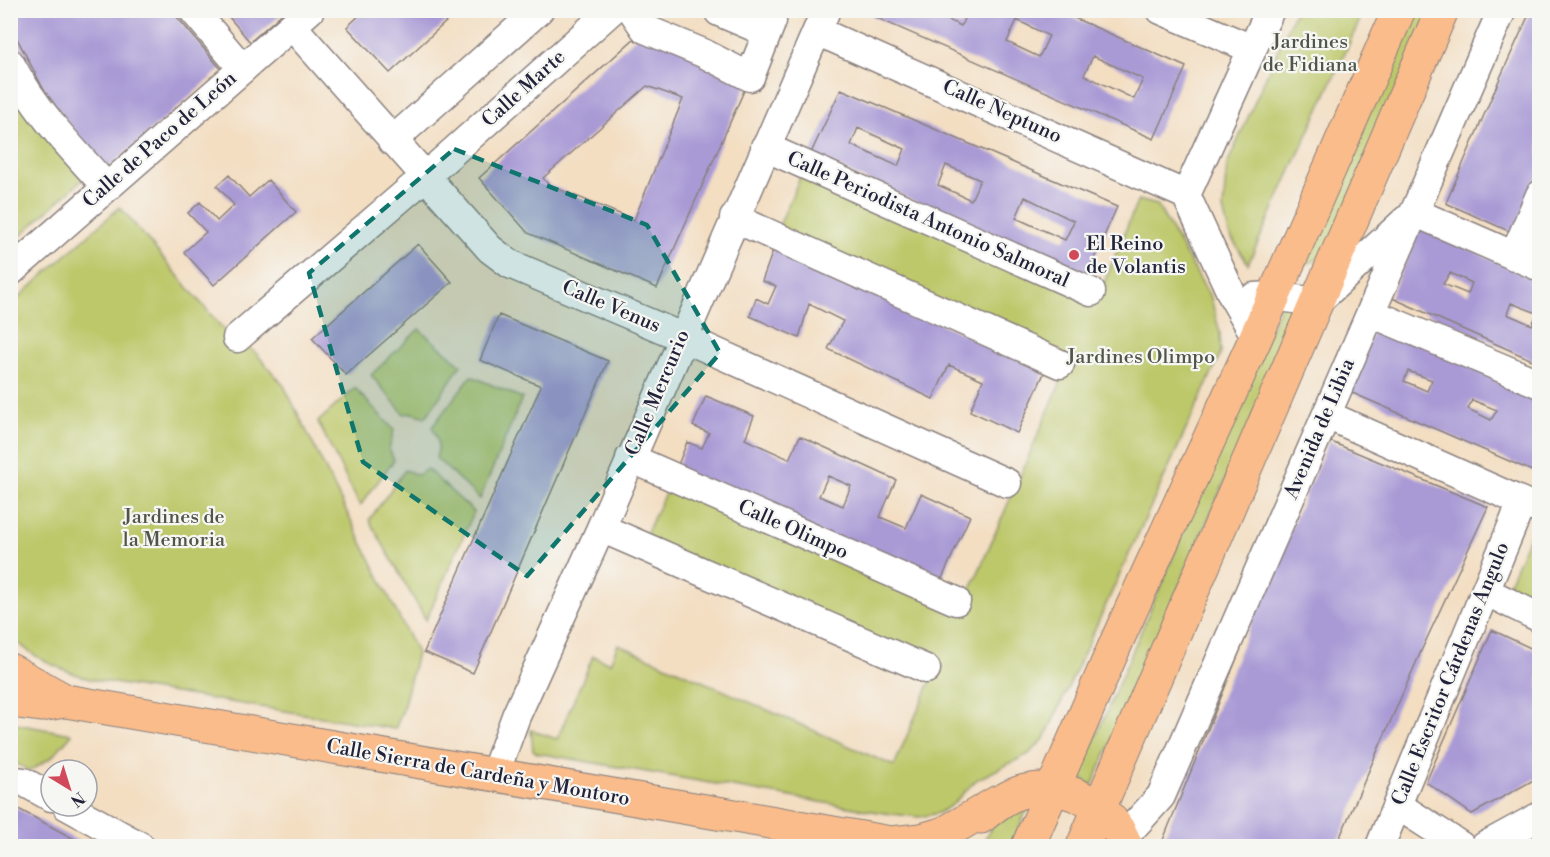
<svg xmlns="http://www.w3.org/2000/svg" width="1550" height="857" font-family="'Libre Bodoni',serif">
  <rect width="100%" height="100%" fill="#f6f6f2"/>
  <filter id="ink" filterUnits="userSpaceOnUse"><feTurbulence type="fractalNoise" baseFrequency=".0167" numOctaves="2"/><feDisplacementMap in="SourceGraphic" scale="12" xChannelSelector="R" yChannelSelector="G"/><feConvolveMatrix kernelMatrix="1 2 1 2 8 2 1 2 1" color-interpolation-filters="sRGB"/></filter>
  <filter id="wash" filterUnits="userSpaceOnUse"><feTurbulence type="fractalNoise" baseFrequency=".008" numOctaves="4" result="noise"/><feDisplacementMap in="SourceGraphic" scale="24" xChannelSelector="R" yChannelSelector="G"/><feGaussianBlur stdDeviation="1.35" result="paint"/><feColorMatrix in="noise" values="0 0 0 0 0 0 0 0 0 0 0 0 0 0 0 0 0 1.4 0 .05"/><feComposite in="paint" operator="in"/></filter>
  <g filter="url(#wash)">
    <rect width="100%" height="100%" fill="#f3dec2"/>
    <path fill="#bdc86a" stroke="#707552" stroke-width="1.5" d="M 1295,11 L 1364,11 L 1248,264 L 1229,234 L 1223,209 L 1227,165 Z
      M 1413,11 L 1431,11 L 1323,257 L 1301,266 Z
      M 10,81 L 84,178 L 11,244 L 10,244 Z
      M 801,175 L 1097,300 L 1138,200 L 1157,205 L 1211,298 L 1220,333 L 1221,353 L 1045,738 L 1029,754 L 976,780 L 952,805 L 939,813 L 919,817 L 884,813 L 537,753 L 533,750 L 531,730 L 557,739 L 593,656 L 610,663 L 618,644 L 894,766 L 936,668 L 645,537 L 670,482 L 961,612 L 1069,363 L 775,235 Z
      M 120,207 L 223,329 L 256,353 L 284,386 L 417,653 L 402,712 L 395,729 L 89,679 C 60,669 33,659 11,636 L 10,305 Z
      M 1282,302 L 1300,308 L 1092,786 L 1079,776 Z
      M 419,329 L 461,365 L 426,417 L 413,413 L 404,414 L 371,375 Z
      M 471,376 L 522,398 L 480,499 L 436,458 C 440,446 438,439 432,427 Z
      M 355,388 L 394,430 L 389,449 L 394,460 L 360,506 L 318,422 Z
      M 427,469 L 474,512 L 426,620 L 369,520 L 405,470 L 418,475 Z
      M 1533,528 L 1539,531 L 1539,605 L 1506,590 Z
      M 10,723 L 72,734 L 52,757 L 30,771 L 11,761 Z
      M 1028,807 L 1011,846 L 982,846 C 992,821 1002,814 1028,807 Z"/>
    <g id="blocks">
      <path fill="#a99ad5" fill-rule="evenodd" d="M 10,10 L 171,10 L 221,69 L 107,169 L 71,127 L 44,90 L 10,25 Z
        M 223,10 L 286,10 L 250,42 Z
        M 365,10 L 459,10 L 390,73 L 347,27 Z
        M 875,10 L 927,10 L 961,26 L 968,10 L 1056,10 L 1186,67 L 1154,139 L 872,16 ZM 1017,20 L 1049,36 L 1039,57 L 1007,42 ZM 1093,56 L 1143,79 L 1134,99 L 1084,75 Z
        M 1531,10 L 1539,10 L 1539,174 L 1513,233 L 1446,203 L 1500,78 Z
        M 645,29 L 750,77 L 657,288 L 528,233 L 479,178 ZM 647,86 L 683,99 L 634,220 L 549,185 L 543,178 Z
        M 841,89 L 1117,207 L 1086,277 L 810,155 ZM 858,128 L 905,149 L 898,166 L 851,145 ZM 946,165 L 980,180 L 971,200 L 938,185 ZM 1025,197 L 1074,221 L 1065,240 L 1016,218 Z
        M 229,175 L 249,197 L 268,180 L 296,212 L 214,285 L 184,252 L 206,232 L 188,213 L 200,202 L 217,221 L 234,205 L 217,186 Z
        M 1421,226 L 1539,282 L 1539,363 L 1390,297 ZM 1450,273 L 1472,283 L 1468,294 L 1443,284 ZM 1511,303 L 1537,313 L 1532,325 L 1507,314 Z
        M 418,244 L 452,282 L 346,375 L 312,338 Z
        M 774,248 L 1045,371 L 1017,433 L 970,411 L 983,380 L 949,365 L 933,399 L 828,349 L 843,321 L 809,304 L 799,338 L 750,316 L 756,298 L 768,304 L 776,286 L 762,281 Z
        M 499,315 L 608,361 L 473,673 L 424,652 L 541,386 L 480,360 Z
        M 1376,325 L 1539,394 L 1539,426 L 1533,438 L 1539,441 L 1539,474 L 1348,391 ZM 1408,371 L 1432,380 L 1427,391 L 1404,381 ZM 1472,400 L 1497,410 L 1491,420 L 1468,409 Z
        M 706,396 L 754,416 L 745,439 L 789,459 L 800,436 L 896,480 L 880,517 L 906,528 L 921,494 L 970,516 L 939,585 L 676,470 L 687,442 L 702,448 L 709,433 L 693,426 ZM 828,476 L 851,486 L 843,506 L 819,496 Z
        M 1329,441 L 1488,507 L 1422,649 L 1336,846 L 1178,846 L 1163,840 L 1276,562 Z
        M 1492,630 L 1539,652 L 1539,777 L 1472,814 L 1426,782 Z
        M 10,806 L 13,806 L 87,846 L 10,846 Z"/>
    </g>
  </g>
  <g filter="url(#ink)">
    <use href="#blocks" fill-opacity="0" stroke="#8a807e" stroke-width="1.5"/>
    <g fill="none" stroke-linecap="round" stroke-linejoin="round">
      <g stroke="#8a807e" stroke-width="31">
        <path id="minor" d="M 193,10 L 242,68
          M 632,10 L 645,29 L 703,53 L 750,77 L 772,21 L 754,27 L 719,12 L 720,10
          M 1161,10 L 1252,49
          M 292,26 L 490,249 L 510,264 L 682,337 L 1007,483
          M 817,31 L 1186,195
          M 10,63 C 35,110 71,148 106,186
          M 392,141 L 539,10
          M 765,147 L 1091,292
          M 436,167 L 612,10
          M 1414,212 L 1540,267
          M 734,218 L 1060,364
          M 1514,256 L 1540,195
          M 10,272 L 310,10
          M 1254,297 L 1272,296 L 1317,302 L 1406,220
          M 1371,313 L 1540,384
          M 1256,337 L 1233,297 L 1186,195 L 1270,10
          M 237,338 L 413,187
          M 1327,415 L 1538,509
          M 630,458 L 956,601
          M 601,528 L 926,669
          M 1485,591 L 1540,618
          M 494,776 L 516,716 L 601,528 L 826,10
          M 10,780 L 24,782 L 51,797
          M 1397,805 L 1461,846
          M 67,806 L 140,846
          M 1123,838 L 1161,796 L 1502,10
          M 1380,846 L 1522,502
          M 1485,846 L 1540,816"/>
      </g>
      <g stroke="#8a807e" stroke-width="35">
        <path id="major" d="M 10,670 L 66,701 L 891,843 L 921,840 L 945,833 L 998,802
          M 10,701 L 41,705 L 64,701
          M 981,817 C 994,806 1008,795 1025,791 C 1068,781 1111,806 1126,846
          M 1028,846 L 1120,634 L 1256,337 L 1399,10
          M 1083,846 L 1442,10"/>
      </g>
      <use href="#minor" stroke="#fff" stroke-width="28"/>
      <use href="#major" stroke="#fabc8b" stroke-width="33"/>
    </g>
  </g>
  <path fill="#0f766e" fill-opacity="0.2" stroke="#0f766e" stroke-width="4.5" stroke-dasharray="12 8" stroke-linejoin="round" d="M 454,149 L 647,225 L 720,353 L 527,576 L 363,462 L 309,273 Z"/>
  <circle fill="#d1495b" stroke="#f6f6f2" stroke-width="2" cx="1074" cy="255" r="6"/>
  <g text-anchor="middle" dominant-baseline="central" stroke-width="4.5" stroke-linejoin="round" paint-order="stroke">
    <g font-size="20" fill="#505449" stroke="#f6f6f2">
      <text x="1310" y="42">Jardines<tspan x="1310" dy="23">de Fidiana</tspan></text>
      <text x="1141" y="357">Jardines Olimpo</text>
      <text x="174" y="517">Jardines de<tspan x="174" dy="23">la Memoria</tspan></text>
    </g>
    <g font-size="20" fill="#22223b" stroke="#f6f6f2">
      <text transform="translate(524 89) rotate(-42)">Calle Marte</text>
      <text transform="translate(1002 112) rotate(24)">Calle Neptuno</text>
      <text transform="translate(160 140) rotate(-41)">Calle de Paco de León</text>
      <text transform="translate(928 220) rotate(24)">Calle Periodista Antonio Salmoral</text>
      <text transform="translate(611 307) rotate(23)">Calle Venus</text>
      <text transform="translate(658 393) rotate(-67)">Calle Mercurio</text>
      <text transform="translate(1320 429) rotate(-67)">Avenida de Libia</text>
      <text transform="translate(793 530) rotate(24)">Calle Olimpo</text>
      <text transform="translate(1451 674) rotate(-68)">Calle Escritor Cárdenas Angulo</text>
      <text transform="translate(478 773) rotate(10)">Calle Sierra de Cardeña y Montoro</text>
    </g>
    <g font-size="20" fill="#22223b" stroke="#f6f6f2" text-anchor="start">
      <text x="1086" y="244">El Reino<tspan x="1086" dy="23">de Volantis</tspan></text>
    </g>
  </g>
  <rect width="1550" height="857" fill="none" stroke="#f6f6f2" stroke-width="36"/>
  <g transform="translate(69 788) rotate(142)"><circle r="28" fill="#f6f6f2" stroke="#a1a1a9" stroke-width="1.5"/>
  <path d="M0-4.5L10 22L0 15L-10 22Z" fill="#d1495b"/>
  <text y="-9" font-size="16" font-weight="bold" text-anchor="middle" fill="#22223b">N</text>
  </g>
</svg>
